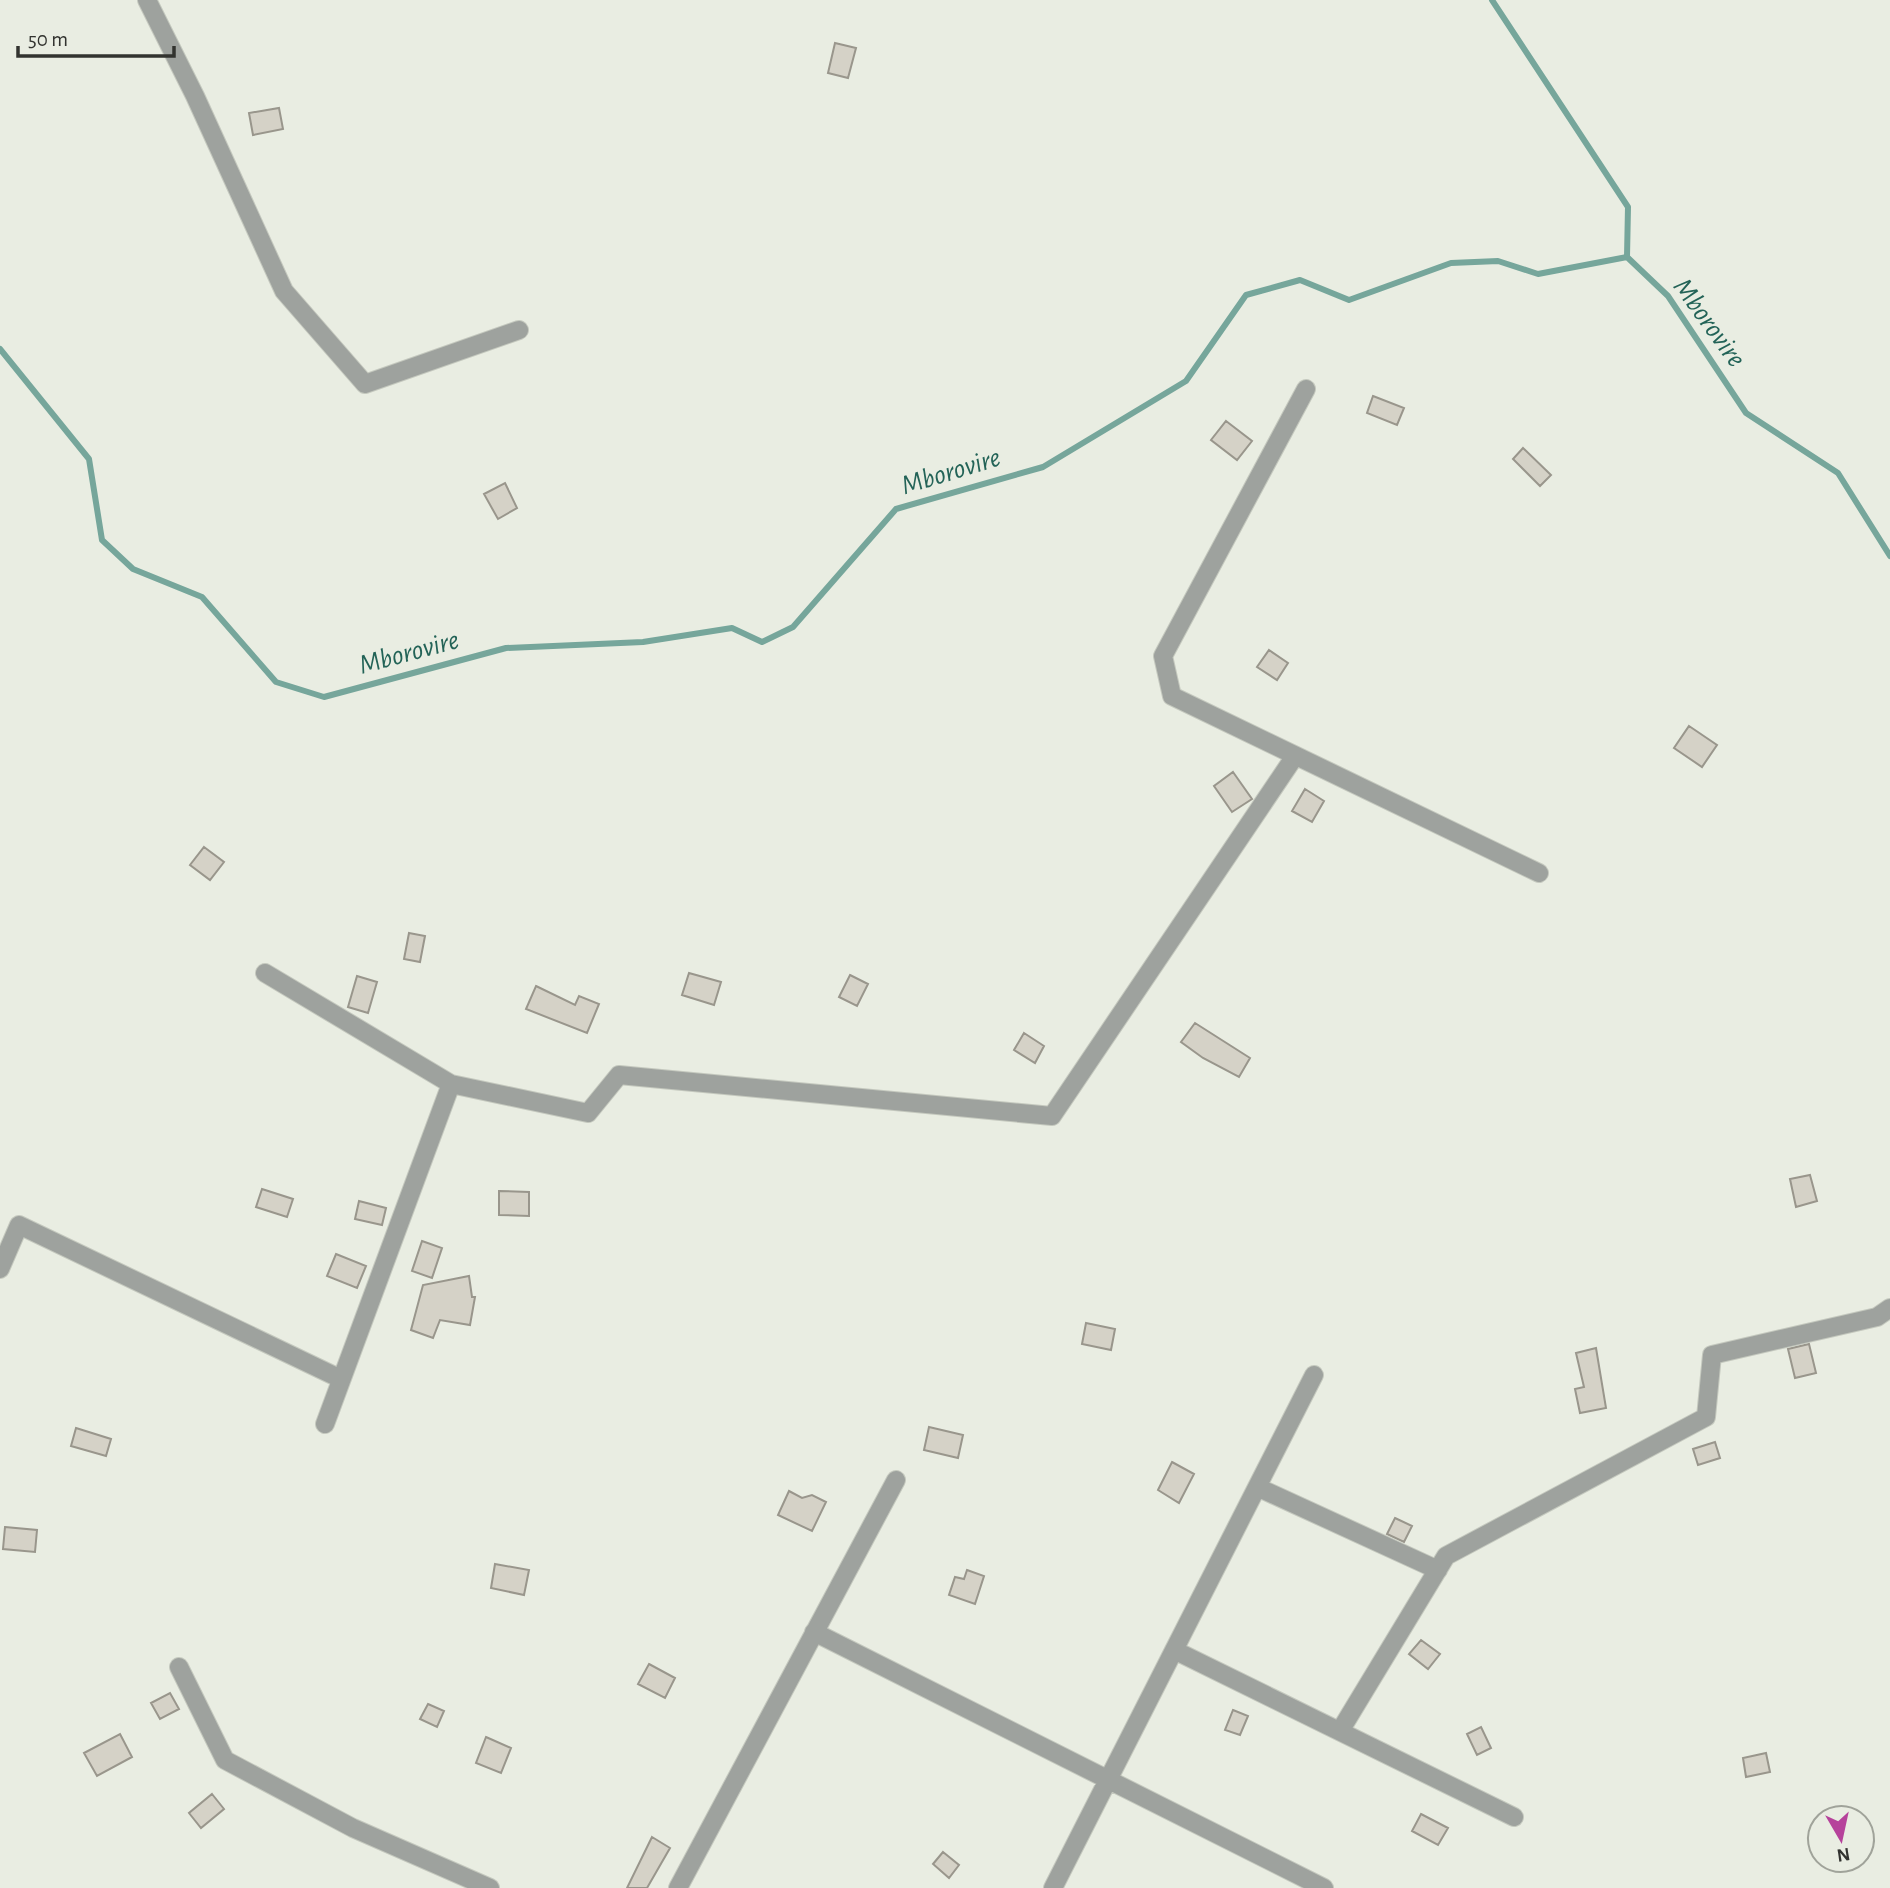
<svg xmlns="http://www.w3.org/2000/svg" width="1890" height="1888" font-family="'Alegreya Sans',sans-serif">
  <rect width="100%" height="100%" fill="#e9ede2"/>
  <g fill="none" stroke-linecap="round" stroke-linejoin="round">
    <path stroke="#76a69b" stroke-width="6" d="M 1492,0 L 1628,207 L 1627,257
      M 0,349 L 89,459 L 102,540 L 133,569 L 202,597 L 276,682 L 324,697 L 506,648 L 643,642 L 732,628 L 762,642 L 793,627 L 896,509 L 1043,467 L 1186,381 L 1246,295 L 1300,280 L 1349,300 L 1451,263 L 1498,261 L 1538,274 L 1627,257 L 1668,296 L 1746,413 L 1838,473 L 1890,556"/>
  </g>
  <path fill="#d5d2c7" stroke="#99968c" stroke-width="2" d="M 835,43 L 856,48 L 848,78 L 828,73 Z
    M 279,108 L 283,129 L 253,135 L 249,113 Z
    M 1373,396 L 1404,408 L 1397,425 L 1367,413 Z
    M 1226,421 L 1252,441 L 1237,460 L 1211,440 Z
    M 1523,448 L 1551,475 L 1540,486 L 1513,459 Z
    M 505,483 L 517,508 L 498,519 L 484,494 Z
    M 1269,650 L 1288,663 L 1277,680 L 1257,667 Z
    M 1689,726 L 1717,745 L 1702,767 L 1674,748 Z
    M 1233,772 L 1252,799 L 1232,812 L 1214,786 Z
    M 1305,789 L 1324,801 L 1312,822 L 1292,811 Z
    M 204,847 L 224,862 L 210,880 L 190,865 Z
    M 409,933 L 425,936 L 420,962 L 404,959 Z
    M 689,973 L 721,982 L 714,1005 L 682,995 Z
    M 850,975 L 868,984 L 857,1006 L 839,997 Z
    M 357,976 L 377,982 L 368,1013 L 348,1007 Z
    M 536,986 L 575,1005 L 579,996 L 599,1004 L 587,1033 L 526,1009 Z
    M 1195,1023 L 1250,1058 L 1239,1077 L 1203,1058 L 1181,1042 Z
    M 1024,1033 L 1044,1046 L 1035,1063 L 1014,1050 Z
    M 1810,1175 L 1817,1201 L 1796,1207 L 1790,1179 Z
    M 262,1189 L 293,1199 L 287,1217 L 256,1207 Z
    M 499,1191 L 529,1192 L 529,1216 L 499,1215 Z
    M 359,1201 L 386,1208 L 382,1225 L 355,1219 Z
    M 422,1241 L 442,1248 L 432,1278 L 412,1271 Z
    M 336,1254 L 366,1266 L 357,1288 L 327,1276 Z
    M 469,1276 L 472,1297 L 475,1297 L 470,1325 L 440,1320 L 433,1338 L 411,1330 L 423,1285 Z
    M 1086,1323 L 1115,1329 L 1111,1350 L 1082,1344 Z
    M 1809,1344 L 1816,1373 L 1795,1378 L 1788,1349 Z
    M 1596,1348 L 1606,1408 L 1580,1413 L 1575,1389 L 1584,1387 L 1576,1353 Z
    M 929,1427 L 963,1435 L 958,1458 L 924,1450 Z
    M 76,1428 L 111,1439 L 106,1456 L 71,1446 Z
    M 1715,1442 L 1720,1458 L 1698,1465 L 1693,1449 Z
    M 1172,1462 L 1194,1474 L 1179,1503 L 1158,1490 Z
    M 789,1491 L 802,1498 L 812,1495 L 826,1502 L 812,1531 L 778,1515 Z
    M 1395,1518 L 1412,1526 L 1404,1542 L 1387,1534 Z
    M 5,1527 L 37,1530 L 35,1552 L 3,1549 Z
    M 495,1564 L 529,1570 L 524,1595 L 491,1588 Z
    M 967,1570 L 984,1576 L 975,1604 L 949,1595 L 955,1577 L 964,1579 Z
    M 1421,1640 L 1440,1654 L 1428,1669 L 1409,1654 Z
    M 649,1664 L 675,1678 L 665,1698 L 638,1684 Z
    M 170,1693 L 179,1709 L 160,1719 L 151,1703 Z
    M 428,1704 L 444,1711 L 437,1727 L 420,1719 Z
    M 1233,1710 L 1248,1716 L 1240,1735 L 1225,1730 Z
    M 1481,1727 L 1491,1748 L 1477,1755 L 1467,1734 Z
    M 120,1734 L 132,1757 L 97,1776 L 84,1753 Z
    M 486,1737 L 511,1748 L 501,1773 L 476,1763 Z
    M 1766,1753 L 1770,1772 L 1746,1777 L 1743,1758 Z
    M 212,1794 L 224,1809 L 201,1828 L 189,1813 Z
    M 1421,1814 L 1448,1828 L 1438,1845 L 1412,1831 Z
    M 652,1837 L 670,1848 L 647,1888 L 627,1888 Z
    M 943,1852 L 959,1865 L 949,1878 L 933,1864 Z"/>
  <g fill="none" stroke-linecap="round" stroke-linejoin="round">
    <g stroke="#c4c8be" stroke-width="20">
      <path id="minor" d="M 147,0 L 195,96 L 284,291 L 365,384 L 519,330
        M 1306,389 L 1163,656 L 1172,696 L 1539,873
        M 265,973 L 451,1084 L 588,1113 L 619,1075 L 1052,1116 L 1295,756
        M 0,1269 L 19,1225 L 341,1379
        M 325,1424 L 451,1084
        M 1257,1487 L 1438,1570
        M 814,1632 L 1324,1888
        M 1174,1650 L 1514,1817
        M 179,1667 L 225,1760 L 353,1828 L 490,1888
        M 1340,1731 L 1446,1556 L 1706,1417 L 1712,1355 L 1877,1317 L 1890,1308
        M 678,1888 L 896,1480
        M 1053,1888 L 1314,1375"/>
    </g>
    <use href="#minor" stroke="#9ea29e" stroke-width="18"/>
  </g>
  <g text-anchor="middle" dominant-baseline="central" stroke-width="5" stroke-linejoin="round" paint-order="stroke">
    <g font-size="28" font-style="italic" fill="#236357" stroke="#e9ede2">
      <text transform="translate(1709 323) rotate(54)">Mborovire</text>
      <text transform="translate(951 472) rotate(-17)">Mborovire</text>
      <text transform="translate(409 653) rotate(-15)">Mborovire</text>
    </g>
  </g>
  <g transform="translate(1841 1839) rotate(171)"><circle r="33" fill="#e9ede2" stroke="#a0a39a" stroke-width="2"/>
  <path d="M0-5L12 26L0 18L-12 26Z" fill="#b6429b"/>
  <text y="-10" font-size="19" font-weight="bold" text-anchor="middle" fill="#32332f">N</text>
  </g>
  <path d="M18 46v10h156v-10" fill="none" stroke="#32332f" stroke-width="3.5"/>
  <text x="28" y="46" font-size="21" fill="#32332f" stroke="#e9ede2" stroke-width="5" paint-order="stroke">50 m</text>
</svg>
